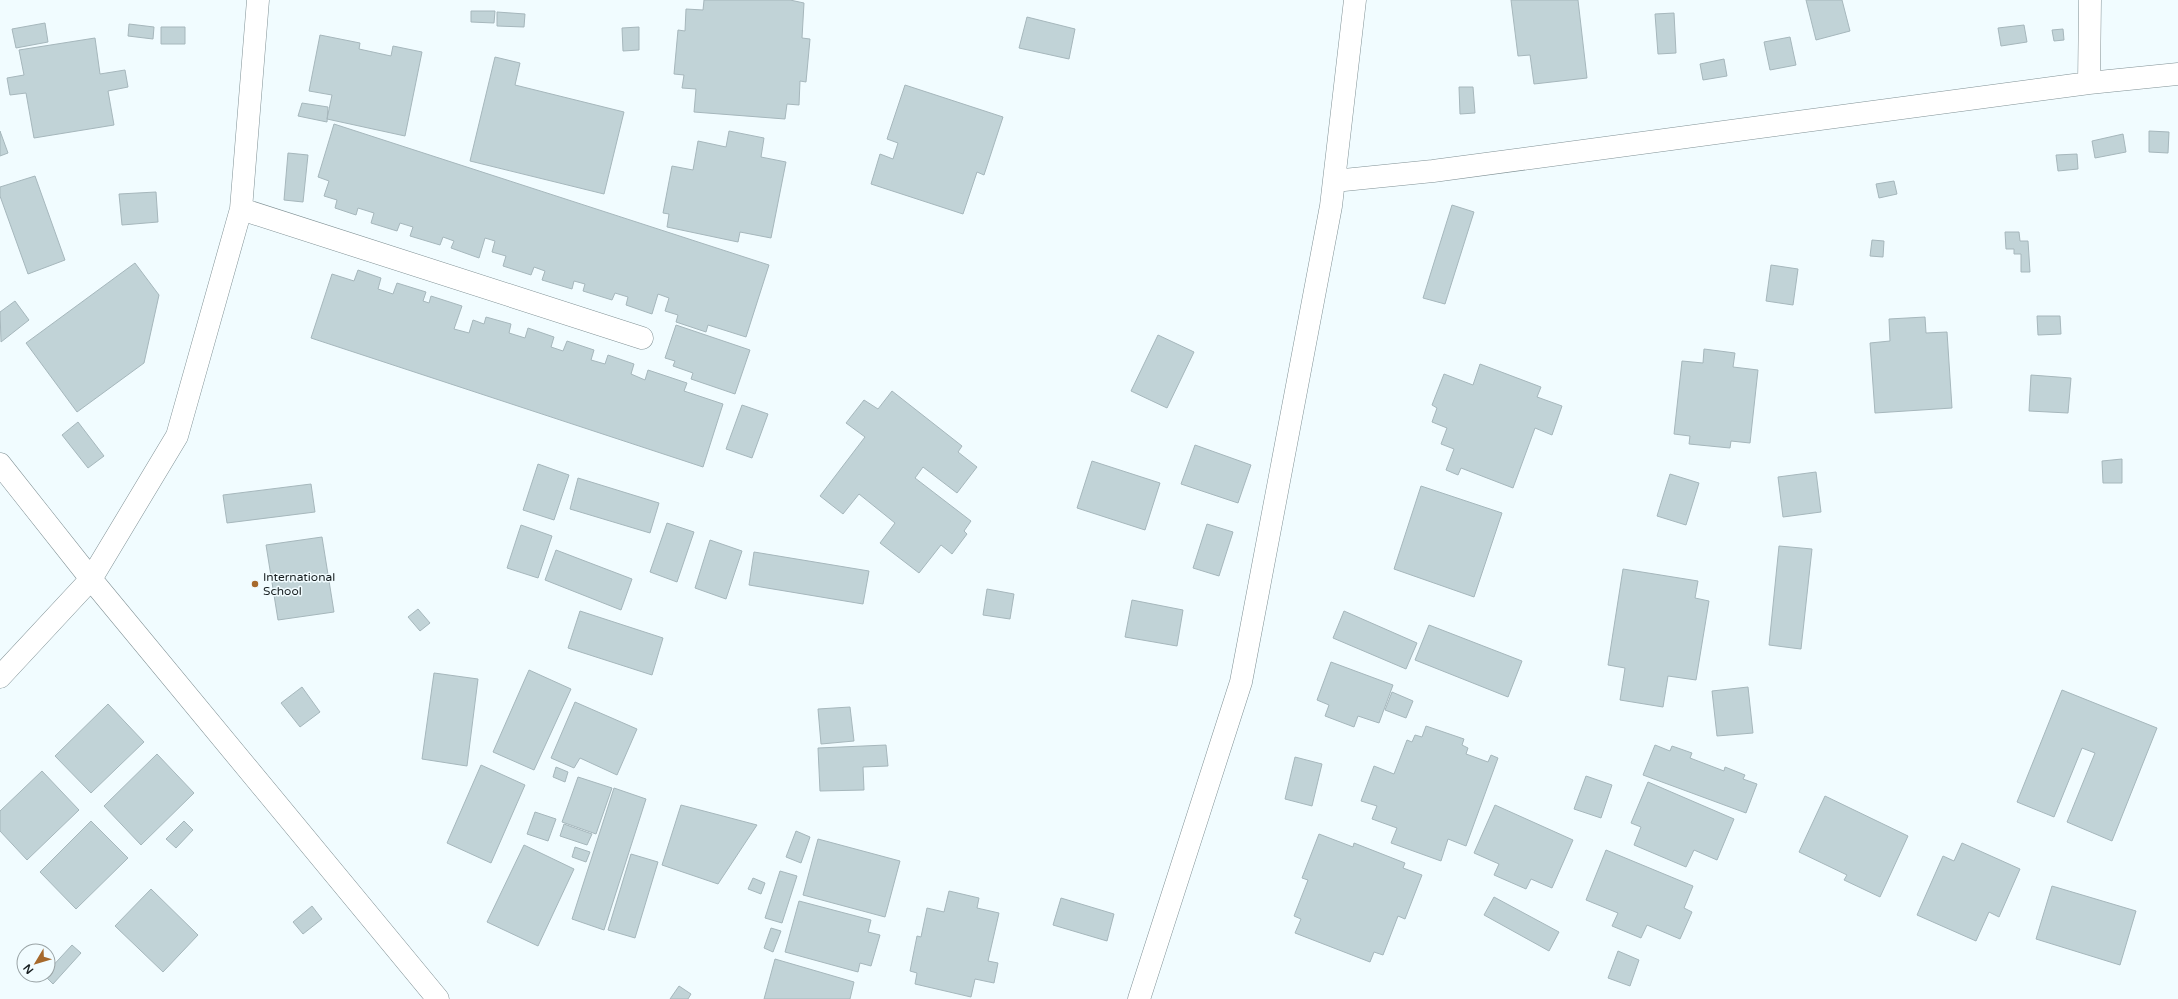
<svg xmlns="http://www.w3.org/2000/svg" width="2178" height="999" font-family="'Varela Round',sans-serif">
  <rect width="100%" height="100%" fill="#f1fcff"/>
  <path fill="#c1d3d7" stroke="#a6b7bc" d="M 704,0 L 790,0 L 804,3 L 802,38 L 810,39 L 806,82 L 800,81 L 799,105 L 787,104 L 785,119 L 694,112 L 696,89 L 682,88 L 684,75 L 674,74 L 678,30 L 685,31 L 686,9 L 703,10 Z
    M 1511,0 L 1578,0 L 1587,78 L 1534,84 L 1530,55 L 1518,56 Z
    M 1806,0 L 1842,0 L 1850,31 L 1816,40 Z
    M 471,11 L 495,11 L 494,23 L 471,22 Z
    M 497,12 L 525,14 L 524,27 L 497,26 Z
    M 1674,13 L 1676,53 L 1658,54 L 1655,14 Z
    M 1027,17 L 1075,29 L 1069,59 L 1019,48 Z
    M 45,23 L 48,42 L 16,48 L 12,29 Z
    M 129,24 L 154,27 L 153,39 L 128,36 Z
    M 2024,25 L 2027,42 L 2001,46 L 1998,28 Z
    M 161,27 L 185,27 L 185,44 L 161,44 Z
    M 639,27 L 639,50 L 623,51 L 622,28 Z
    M 2063,29 L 2064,40 L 2054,41 L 2052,30 Z
    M 320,35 L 360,43 L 359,49 L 391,56 L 393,46 L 422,52 L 405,136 L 327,119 L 332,95 L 309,91 Z
    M 1790,37 L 1796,65 L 1770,70 L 1764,42 Z
    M 95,38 L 100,74 L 125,70 L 128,87 L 108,91 L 114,125 L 34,138 L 26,93 L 10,95 L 7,78 L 24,75 L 19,50 Z
    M 495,57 L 520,63 L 515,85 L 624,112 L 604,194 L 470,161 Z
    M 1724,59 L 1727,76 L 1703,80 L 1700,64 Z
    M 905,85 L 1003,117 L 984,175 L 977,172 L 963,214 L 871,184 L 880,154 L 893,159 L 898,143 L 887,139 Z
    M 1459,87 L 1473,87 L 1475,113 L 1460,114 Z
    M 302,103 L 328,107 L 327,122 L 298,116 Z
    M 334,124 L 769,265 L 746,337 L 708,325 L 706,332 L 676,322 L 678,315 L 665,311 L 669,298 L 658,294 L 652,314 L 626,305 L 628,297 L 615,293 L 612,300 L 583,291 L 585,284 L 574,281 L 572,289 L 542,280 L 545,271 L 534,267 L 531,275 L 503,266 L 506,256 L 492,252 L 495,241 L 485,238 L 479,258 L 451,248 L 454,241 L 443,237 L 440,245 L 410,236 L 413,227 L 400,223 L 397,231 L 371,223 L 374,213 L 358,208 L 356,215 L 335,208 L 337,200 L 324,196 L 329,181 L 318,177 Z
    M 0,131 L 8,153 L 0,156 Z
    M 729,131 L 764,138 L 761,157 L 786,162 L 771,238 L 740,232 L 738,242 L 667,227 L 669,214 L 663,213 L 672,166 L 693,170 L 698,141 L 726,147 Z
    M 2149,131 L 2169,132 L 2168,153 L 2149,152 Z
    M 2123,134 L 2126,152 L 2095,158 L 2092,141 Z
    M 288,153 L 308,155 L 303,202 L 284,200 Z
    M 2077,154 L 2078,169 L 2058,171 L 2056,155 Z
    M 35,176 L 65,260 L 28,274 L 0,196 L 0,187 Z
    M 1894,181 L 1897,194 L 1879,198 L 1876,184 Z
    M 156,192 L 158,222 L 122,225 L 119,194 Z
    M 1452,205 L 1474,212 L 1445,304 L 1423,298 Z
    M 2005,232 L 2019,232 L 2020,241 L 2028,241 L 2030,272 L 2021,272 L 2021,254 L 2014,254 L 2014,249 L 2006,249 Z
    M 1872,240 L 1884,241 L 1883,257 L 1870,256 Z
    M 135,263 L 159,295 L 144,363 L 77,412 L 26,343 Z
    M 1771,265 L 1798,269 L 1793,305 L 1766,301 Z
    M 358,270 L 381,278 L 378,289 L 393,294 L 397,283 L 426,292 L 423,301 L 429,303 L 431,296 L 462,306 L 454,329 L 469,333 L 473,320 L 484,324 L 486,317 L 511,324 L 509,333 L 525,338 L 528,328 L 554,337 L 551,347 L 563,351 L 567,341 L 594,350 L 591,360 L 605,364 L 608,355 L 634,364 L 631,374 L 645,380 L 648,370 L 687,383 L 684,391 L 723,404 L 703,467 L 311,338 L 332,274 L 354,281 Z
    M 15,301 L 29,320 L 1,342 L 0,312 Z
    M 2037,316 L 2060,316 L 2061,334 L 2038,335 Z
    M 1925,317 L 1926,333 L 1947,332 L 1952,408 L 1875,413 L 1870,343 L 1890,341 L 1889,319 Z
    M 676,325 L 750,350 L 735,394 L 691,379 L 693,373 L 673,366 L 675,361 L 665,358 Z
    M 1158,335 L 1194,352 L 1167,408 L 1131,391 Z
    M 1704,349 L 1735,353 L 1733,367 L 1758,370 L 1750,443 L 1731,441 L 1730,448 L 1689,444 L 1690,436 L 1674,434 L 1682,361 L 1703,363 Z
    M 1480,364 L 1541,387 L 1537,397 L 1562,406 L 1552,435 L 1535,428 L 1513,488 L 1461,468 L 1458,475 L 1446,470 L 1454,449 L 1441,444 L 1447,428 L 1432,422 L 1437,408 L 1432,405 L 1444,374 L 1473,385 Z
    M 2031,375 L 2071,378 L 2068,413 L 2029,411 Z
    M 892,391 L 962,446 L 958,452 L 977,467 L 957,493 L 923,467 L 915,478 L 971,521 L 964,531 L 967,534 L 952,554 L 941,545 L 919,573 L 880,543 L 895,523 L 859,494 L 843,514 L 820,496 L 865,437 L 846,423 L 864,400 L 878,409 Z
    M 742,405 L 768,414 L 752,458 L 726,449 Z
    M 78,422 L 104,456 L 88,468 L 62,435 Z
    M 1195,445 L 1251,465 L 1238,503 L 1181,484 Z
    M 2122,459 L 2122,483 L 2103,483 L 2102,461 Z
    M 1092,461 L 1160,483 L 1145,530 L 1077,508 Z
    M 538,464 L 569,475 L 554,520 L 523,510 Z
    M 1816,472 L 1821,512 L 1783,517 L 1778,477 Z
    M 1670,474 L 1699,483 L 1686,525 L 1657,516 Z
    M 578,478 L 659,503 L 650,533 L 570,509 Z
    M 311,484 L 315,512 L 227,523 L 223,495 Z
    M 1421,486 L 1502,513 L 1474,597 L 1394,569 Z
    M 667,523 L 694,532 L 677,582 L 650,572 Z
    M 1207,524 L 1233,532 L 1219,576 L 1193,568 Z
    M 521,525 L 552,536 L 538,578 L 507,568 Z
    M 322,537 L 334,612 L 278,620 L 266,545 Z
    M 710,540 L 742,551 L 726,599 L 695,588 Z
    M 1779,546 L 1812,549 L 1801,649 L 1769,645 Z
    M 556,550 L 632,579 L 621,610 L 545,580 Z
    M 754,552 L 869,571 L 863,604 L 749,585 Z
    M 1623,569 L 1698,581 L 1695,598 L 1709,601 L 1696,680 L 1668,676 L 1663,707 L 1620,700 L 1625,668 L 1608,665 Z
    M 987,589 L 1014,594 L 1010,619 L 983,615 Z
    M 1132,600 L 1183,610 L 1177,646 L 1125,637 Z
    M 418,609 L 430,623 L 420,631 L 408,617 Z
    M 580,611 L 663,638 L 652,675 L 568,648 Z
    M 1344,611 L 1417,643 L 1406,669 L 1333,638 Z
    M 1429,625 L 1522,661 L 1508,697 L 1415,660 Z
    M 1331,662 L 1393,685 L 1379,723 L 1358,716 L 1354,727 L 1325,716 L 1329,705 L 1317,700 Z
    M 529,670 L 571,689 L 534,770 L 493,752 Z
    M 434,673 L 478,679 L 467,766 L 422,759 Z
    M 302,687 L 320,712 L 300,727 L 281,703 Z
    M 1748,687 L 1753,733 L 1717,736 L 1712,691 Z
    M 2062,690 L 2157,728 L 2112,841 L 2067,822 L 2095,753 L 2082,748 L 2054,817 L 2017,802 Z
    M 1392,692 L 1413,701 L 1406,718 L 1385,710 Z
    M 575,702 L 637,729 L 617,775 L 580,758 L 574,768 L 551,758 Z
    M 108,704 L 144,742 L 91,793 L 55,756 Z
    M 850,707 L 854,741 L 821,744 L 818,709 Z
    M 1426,726 L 1464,739 L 1462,745 L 1468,748 L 1466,754 L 1488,762 L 1491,755 L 1498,758 L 1466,846 L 1448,839 L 1441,861 L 1391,843 L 1397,828 L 1372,819 L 1377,806 L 1361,801 L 1374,766 L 1394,774 L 1407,740 L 1412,742 L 1415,735 L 1422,737 Z
    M 886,745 L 888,766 L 863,767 L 864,790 L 820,791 L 818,748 Z
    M 1655,745 L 1670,751 L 1672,746 L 1692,753 L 1690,758 L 1724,771 L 1725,767 L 1745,775 L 1743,779 L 1757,784 L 1746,813 L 1643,775 Z
    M 157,754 L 194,793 L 141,845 L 104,806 Z
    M 1295,757 L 1322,764 L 1312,806 L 1285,799 Z
    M 481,765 L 525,785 L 491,863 L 447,843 Z
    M 556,767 L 568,772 L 565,782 L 553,777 Z
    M 42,771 L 79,810 L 27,860 L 0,831 L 0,811 Z
    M 1586,776 L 1612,785 L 1601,818 L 1574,809 Z
    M 578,777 L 612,788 L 596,834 L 562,822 Z
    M 1648,782 L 1734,819 L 1717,860 L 1694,850 L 1686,867 L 1634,845 L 1641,827 L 1631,823 Z
    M 614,788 L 646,799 L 604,930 L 572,919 Z
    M 1825,796 L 1908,836 L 1880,897 L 1844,880 L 1847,875 L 1799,852 Z
    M 681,805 L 757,825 L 718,884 L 662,865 Z
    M 1495,805 L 1573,840 L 1552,888 L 1531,879 L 1526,889 L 1494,875 L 1499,864 L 1474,853 Z
    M 535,812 L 556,819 L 548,841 L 527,834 Z
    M 91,821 L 128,858 L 76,909 L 40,872 Z
    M 184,821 L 193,830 L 176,848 L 166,839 Z
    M 564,824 L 592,834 L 587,845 L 560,836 Z
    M 796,831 L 810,837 L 801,863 L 786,857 Z
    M 1319,834 L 1353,847 L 1354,843 L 1405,863 L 1403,868 L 1422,875 L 1405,919 L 1398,916 L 1383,955 L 1374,952 L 1370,962 L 1295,933 L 1301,919 L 1294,916 L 1308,880 L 1302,878 Z
    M 818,839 L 900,861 L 885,917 L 803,895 Z
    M 1962,843 L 2020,869 L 1999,917 L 1989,912 L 1976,941 L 1917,915 L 1943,856 L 1954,861 Z
    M 524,845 L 574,869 L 538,946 L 487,922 Z
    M 575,847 L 590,852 L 586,862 L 572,857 Z
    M 1606,850 L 1693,886 L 1684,908 L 1692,912 L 1680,939 L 1647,925 L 1641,938 L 1612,926 L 1618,913 L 1586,900 Z
    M 631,854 L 658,862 L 635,938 L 608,930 Z
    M 780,871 L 797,876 L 782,923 L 765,918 Z
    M 753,878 L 765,883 L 761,894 L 748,889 Z
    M 2052,886 L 2136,911 L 2120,965 L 2036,939 Z
    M 151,889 L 198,935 L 163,972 L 115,926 Z
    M 949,891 L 979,898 L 977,908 L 999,913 L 988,961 L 998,963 L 994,983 L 975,979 L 971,997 L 915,984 L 917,973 L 910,971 L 917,936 L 921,937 L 927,908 L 944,912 Z
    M 1494,897 L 1559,932 L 1549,951 L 1484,915 Z
    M 1061,898 L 1114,914 L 1107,941 L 1053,925 Z
    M 799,901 L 871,920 L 868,932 L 880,935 L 871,966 L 860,963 L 858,972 L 785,952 Z
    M 312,906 L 322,919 L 303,934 L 293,922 Z
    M 771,928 L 781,931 L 773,952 L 764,948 Z
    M 72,945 L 81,953 L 53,984 L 44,975 L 48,975 L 48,971 Z
    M 1618,951 L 1639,960 L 1630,986 L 1608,978 Z
    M 775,959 L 854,982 L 850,999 L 764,999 Z
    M 679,986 L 691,994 L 688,999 L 670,999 Z"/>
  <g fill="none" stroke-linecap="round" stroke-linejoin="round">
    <g stroke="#809195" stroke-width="23">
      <path id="minor" d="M 2089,83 L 2090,0
        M 1334,181 L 1433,171 L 2089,83 L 2178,74
        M 241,209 L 642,338
        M 0,464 L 91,579 L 438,999
        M 0,677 L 91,579 L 177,436 L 241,209 L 258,0
        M 1139,999 L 1241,682 L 1331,206 L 1355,0"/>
    </g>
    <use href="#minor" stroke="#fff" stroke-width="22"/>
  </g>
  <circle fill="#a6692c" stroke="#f1fcff" stroke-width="1.5" cx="255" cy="584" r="4"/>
  <g text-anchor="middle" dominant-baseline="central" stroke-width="3" stroke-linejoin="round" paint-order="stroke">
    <g font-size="12" fill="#161d1f" stroke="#f1fcff" text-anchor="start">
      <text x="263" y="577">International<tspan x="263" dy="14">School</tspan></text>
    </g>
  </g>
  <g transform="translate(36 963) rotate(232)"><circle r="19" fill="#f1fcff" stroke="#99a3a5"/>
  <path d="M0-3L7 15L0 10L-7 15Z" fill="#a6692c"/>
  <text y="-6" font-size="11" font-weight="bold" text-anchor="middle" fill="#161d1f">N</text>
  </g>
</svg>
